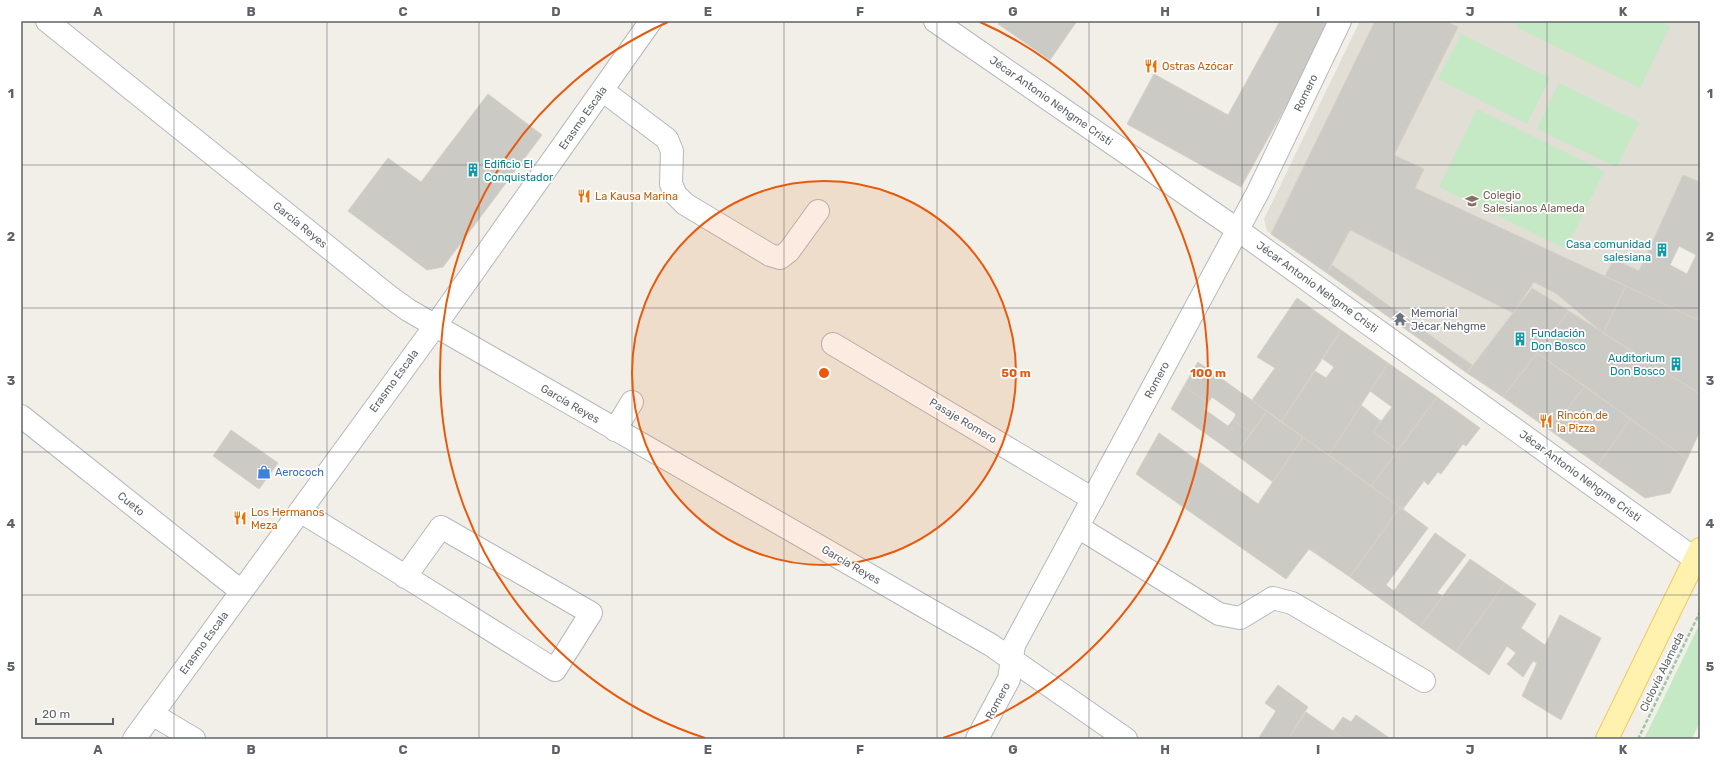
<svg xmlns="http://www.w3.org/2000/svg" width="1721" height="760" font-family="Rubik,sans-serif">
  <rect width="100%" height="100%" fill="#f1efe8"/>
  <path fill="#e1ded6" d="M 1360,21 L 1700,21 L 1700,182 L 1683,175 L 1639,271 L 1614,259 L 1605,276 L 1603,333 L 1532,288 L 1467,373 L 1267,231 L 1264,219 Z"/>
  <path fill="#c5e8c5" d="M 1518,21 L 1659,21 L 1670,26 L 1640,88 L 1516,27 Z
    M 1461,34 L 1550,78 L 1527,124 L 1438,79 Z
    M 1559,83 L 1639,122 L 1617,167 L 1537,129 Z
    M 1477,109 L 1604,171 L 1566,249 L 1439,187 Z
    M 1700,623 L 1700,721 L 1692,739 L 1644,739 Z"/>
  <path fill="#cccac5" stroke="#d6d1c6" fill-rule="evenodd" d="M 1000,21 L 1077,21 L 1050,60 L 998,24 Z
    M 1280,21 L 1327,21 L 1332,23 L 1241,187 L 1127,124 L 1154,74 L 1228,115 Z
    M 1375,21 L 1445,21 L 1458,27 L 1394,155 L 1424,169 L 1415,188 L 1626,286 L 1603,333 L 1557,294 L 1534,282 L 1513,313 L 1350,230 L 1327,273 L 1271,234 Z
    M 488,94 L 542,135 L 443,267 L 427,270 L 348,211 L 388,158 L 421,182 Z
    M 1683,175 L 1700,182 L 1700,321 L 1605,276 L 1614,259 L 1639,271 ZM 1679,246 L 1696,255 L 1687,274 L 1670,265 Z
    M 1332,265 L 1472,365 L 1467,373 L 1327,273 Z
    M 1626,286 L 1700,321 L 1700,394 L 1603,333 Z
    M 1532,288 L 1569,311 L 1503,397 L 1467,373 Z
    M 1297,298 L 1341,330 L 1281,422 L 1252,400 L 1275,368 L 1257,357 Z
    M 1569,311 L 1700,394 L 1700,431 L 1687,459 L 1537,353 Z
    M 1341,330 L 1388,363 L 1329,455 L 1281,422 L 1315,371 L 1326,378 L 1334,367 L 1323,359 Z
    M 1537,353 L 1585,386 L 1551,431 L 1503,397 Z
    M 1198,362 L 1267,411 L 1251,433 L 1233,420 L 1236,414 L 1212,397 L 1208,403 L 1184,386 Z
    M 1388,363 L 1437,397 L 1398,450 L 1373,432 L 1392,407 L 1370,391 Z
    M 1184,386 L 1208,403 L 1204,409 L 1228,426 L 1233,420 L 1251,433 L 1236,455 L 1171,409 Z
    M 1585,386 L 1630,419 L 1598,465 L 1551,431 Z
    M 1437,397 L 1480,428 L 1466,446 L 1463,444 L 1441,474 L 1438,472 L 1428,485 L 1424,481 L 1403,509 L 1371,486 Z
    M 1361,405 L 1381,421 L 1373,432 L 1398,450 L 1371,486 L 1329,455 Z
    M 1267,411 L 1303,437 L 1273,482 L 1236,455 Z
    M 1630,419 L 1687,459 L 1670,493 L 1645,498 L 1598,465 Z
    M 231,430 L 278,463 L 259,489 L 213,456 Z
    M 1159,433 L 1258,504 L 1303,437 L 1400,507 L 1350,577 L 1309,549 L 1286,579 L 1136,474 Z
    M 1400,507 L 1428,528 L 1386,585 L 1394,591 L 1435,533 L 1466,555 L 1437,593 L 1443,596 L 1420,627 L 1350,577 Z
    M 1470,559 L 1505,583 L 1456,652 L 1420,627 Z
    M 1505,583 L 1536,604 L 1521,628 L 1545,645 L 1560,615 L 1601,638 L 1561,720 L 1522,696 L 1537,663 L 1533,661 L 1523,677 L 1507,664 L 1516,653 L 1507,646 L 1489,675 L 1456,652 Z
    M 1278,685 L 1308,707 L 1288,739 L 1258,739 L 1276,711 L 1265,703 Z
    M 1306,712 L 1333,731 L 1344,739 L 1288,739 Z
    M 1356,715 L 1391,739 L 1344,739 L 1333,731 L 1343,717 L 1351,722 Z"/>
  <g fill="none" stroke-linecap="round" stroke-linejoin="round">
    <g stroke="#b5b8bc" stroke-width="24">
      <path id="minor" d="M 47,21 L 390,297 L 408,310 L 991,645 L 1126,739
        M 935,21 L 1238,230 L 1695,559
        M 602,90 L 667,139 L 672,151 L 671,184 L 676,195 L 685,204 L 770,255 L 780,258 L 789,251 L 818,211
        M 833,344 L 1093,499
        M 21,416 L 241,591
        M 615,430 L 632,402
        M 300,511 C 385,563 470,617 555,670 L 591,613 L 441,527 L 405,577
        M 1078,527 L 1219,614 L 1240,618 L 1273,598 L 1292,603 L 1424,681
        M 152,714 L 194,739
        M 134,739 L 435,326 L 651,21
        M 977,739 L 1009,679 L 1014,645 L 1258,192 L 1340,21"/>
    </g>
    <g stroke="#f2c960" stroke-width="24">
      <path id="major" d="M 1607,739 L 1700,549"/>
    </g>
    <path stroke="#9cc7a9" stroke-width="2.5" stroke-dasharray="4 2" stroke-linecap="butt" d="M 1638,739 L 1700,612
      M 1699,739 L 1700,737"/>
    <use href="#minor" stroke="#fff" stroke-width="22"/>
    <use href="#major" stroke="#fff2af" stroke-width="22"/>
  </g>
  <path fill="none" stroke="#5f6368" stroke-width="1" stroke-opacity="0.55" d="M 174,21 L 174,739M 327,21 L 327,739M 479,21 L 479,739M 632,21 L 632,739M 784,21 L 784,739M 937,21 L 937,739M 1089,21 L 1089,739M 1242,21 L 1242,739M 1394,21 L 1394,739M 1547,21 L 1547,739M 21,165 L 1700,165M 21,308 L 1700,308M 21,452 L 1700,452M 21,595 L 1700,595"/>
  <circle cx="824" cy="373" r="192" fill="#e8590c" fill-opacity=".12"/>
  <g fill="none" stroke="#e8590c" stroke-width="2">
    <circle cx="824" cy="373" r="192"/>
    <path d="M705 738A384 384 0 0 1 668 22M980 22A384 384 0 0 1 943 738"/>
  </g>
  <defs>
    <g id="restaurant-bare" transform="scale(1.08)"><path d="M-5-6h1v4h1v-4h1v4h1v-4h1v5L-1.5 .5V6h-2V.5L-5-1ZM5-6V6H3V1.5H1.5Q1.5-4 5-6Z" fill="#e8710a" stroke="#fff" stroke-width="2.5" paint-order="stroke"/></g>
    <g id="building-bare" transform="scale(1.08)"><path d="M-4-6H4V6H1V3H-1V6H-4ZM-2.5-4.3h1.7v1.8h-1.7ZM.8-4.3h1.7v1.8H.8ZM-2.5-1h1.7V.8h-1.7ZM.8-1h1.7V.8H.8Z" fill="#0f9aa8" stroke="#fff" stroke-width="2.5" paint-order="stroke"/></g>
    <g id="school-bare" transform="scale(1.08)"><path d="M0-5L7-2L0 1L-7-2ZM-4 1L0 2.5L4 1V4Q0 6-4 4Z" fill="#8d6e63" stroke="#fff" stroke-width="2.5" paint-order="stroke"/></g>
    <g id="temple-bare" transform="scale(1.08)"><path d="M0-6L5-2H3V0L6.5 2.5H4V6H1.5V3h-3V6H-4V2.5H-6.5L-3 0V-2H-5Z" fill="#6b7280" stroke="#fff" stroke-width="2.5" paint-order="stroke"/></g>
    <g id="shop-bare" transform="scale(1.08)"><path d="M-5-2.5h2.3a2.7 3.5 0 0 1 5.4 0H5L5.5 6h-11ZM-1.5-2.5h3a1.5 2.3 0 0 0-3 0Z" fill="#3f7fe0" stroke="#fff" stroke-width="2.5" paint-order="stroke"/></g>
  </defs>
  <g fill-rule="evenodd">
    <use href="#restaurant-bare" x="1151" y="66"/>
    <use href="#building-bare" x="473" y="170"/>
    <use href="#restaurant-bare" x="584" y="196"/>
    <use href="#school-bare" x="1472" y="201"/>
    <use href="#building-bare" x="1662" y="250"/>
    <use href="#temple-bare" x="1400" y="319"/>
    <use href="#building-bare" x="1520" y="339"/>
    <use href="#building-bare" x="1676" y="364"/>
    <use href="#restaurant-bare" x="1546" y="421"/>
    <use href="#shop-bare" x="264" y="472"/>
    <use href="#restaurant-bare" x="240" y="518"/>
  </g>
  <g text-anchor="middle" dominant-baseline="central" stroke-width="3.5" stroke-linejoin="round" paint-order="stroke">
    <g font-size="11" fill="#c56008" stroke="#fff" text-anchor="start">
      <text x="1162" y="66">Ostras Azócar</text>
      <text x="595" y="196">La Kausa Marina</text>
      <text x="1557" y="415">Rincón de<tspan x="1557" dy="13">la Pizza</tspan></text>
      <text x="251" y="512">Los Hermanos<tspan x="251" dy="13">Meza</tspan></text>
    </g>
    <g font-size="11" fill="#5f6368" stroke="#fff">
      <text transform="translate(1306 93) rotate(-64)">Romero</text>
      <text transform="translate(1051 101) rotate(35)">Jécar Antonio Nehgme Cristi</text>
      <text transform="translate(583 118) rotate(-55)">Erasmo Escala</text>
      <text transform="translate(300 225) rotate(39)">García Reyes</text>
      <text transform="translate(1317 287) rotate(36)">Jécar Antonio Nehgme Cristi</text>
      <text transform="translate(1157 380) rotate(-62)">Romero</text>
      <text transform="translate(394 381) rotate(-54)">Erasmo Escala</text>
      <text transform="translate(570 404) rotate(30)">García Reyes</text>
      <text transform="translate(963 421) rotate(31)">Pasaje Romero</text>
      <text transform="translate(1580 476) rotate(36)">Jécar Antonio Nehgme Cristi</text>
      <text transform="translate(131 504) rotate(39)">Cueto</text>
      <text transform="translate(851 565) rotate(30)">García Reyes</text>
      <text transform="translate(204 643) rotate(-54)">Erasmo Escala</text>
      <text transform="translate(1662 672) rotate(-64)">Ciclovía Alameda</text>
      <text transform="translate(998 701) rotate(-62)">Romero</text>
    </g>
    <g font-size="11" fill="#0d838f" stroke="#fff" text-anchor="start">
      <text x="484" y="164">Edificio El<tspan x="484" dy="13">Conquistador</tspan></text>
      <text x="1651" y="244" text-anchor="end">Casa comunidad<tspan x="1651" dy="13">salesiana</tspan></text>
      <text x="1531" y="333">Fundación<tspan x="1531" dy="13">Don Bosco</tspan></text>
      <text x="1665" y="358" text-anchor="end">Auditorium<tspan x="1665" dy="13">Don Bosco</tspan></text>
    </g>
    <g font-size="11" fill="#785e54" stroke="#fff" text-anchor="start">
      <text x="1483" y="195">Colegio<tspan x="1483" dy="13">Salesianos Alameda</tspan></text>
    </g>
    <g font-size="11" fill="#5b616d" stroke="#fff" text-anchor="start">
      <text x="1411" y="313">Memorial<tspan x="1411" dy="13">Jécar Nehgme</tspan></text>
    </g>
    <g font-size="11" fill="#366cbe" stroke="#fff" text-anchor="start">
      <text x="275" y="472">Aerococh</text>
    </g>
  </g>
  <circle cx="824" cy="373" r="6" fill="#e8590c" stroke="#fff" stroke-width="2"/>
  <g font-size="12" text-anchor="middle" font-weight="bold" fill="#e8590c" stroke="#fff" stroke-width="3.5" stroke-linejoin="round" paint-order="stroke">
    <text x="1016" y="377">50 m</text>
    <text x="1208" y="377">100 m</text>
  </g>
  <rect width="1721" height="760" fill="none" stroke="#ffffff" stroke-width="44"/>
  <path d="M36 718v6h77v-6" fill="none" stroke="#5f6368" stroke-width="2"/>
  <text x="42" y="718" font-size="12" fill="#5f6368" stroke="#ffffff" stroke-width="3" paint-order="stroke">20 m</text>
  <rect x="22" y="22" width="1677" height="716" fill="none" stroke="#5f6368" stroke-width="1.5"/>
  <g font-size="13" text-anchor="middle" font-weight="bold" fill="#5f6368">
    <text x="98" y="16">A</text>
    <text x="251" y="16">B</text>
    <text x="403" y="16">C</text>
    <text x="556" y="16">D</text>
    <text x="708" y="16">E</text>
    <text x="860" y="16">F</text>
    <text x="1013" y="16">G</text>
    <text x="1165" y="16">H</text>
    <text x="1318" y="16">I</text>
    <text x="1470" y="16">J</text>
    <text x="1623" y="16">K</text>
    <text x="11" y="98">1</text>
    <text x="1710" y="98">1</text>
    <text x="11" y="241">2</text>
    <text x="1710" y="241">2</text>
    <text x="11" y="385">3</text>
    <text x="1710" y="385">3</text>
    <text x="11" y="528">4</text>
    <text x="1710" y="528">4</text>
    <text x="11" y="671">5</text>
    <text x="1710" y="671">5</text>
    <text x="98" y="754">A</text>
    <text x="251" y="754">B</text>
    <text x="403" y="754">C</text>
    <text x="556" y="754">D</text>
    <text x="708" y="754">E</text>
    <text x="860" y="754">F</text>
    <text x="1013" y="754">G</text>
    <text x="1165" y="754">H</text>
    <text x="1318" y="754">I</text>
    <text x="1470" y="754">J</text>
    <text x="1623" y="754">K</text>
  </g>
</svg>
